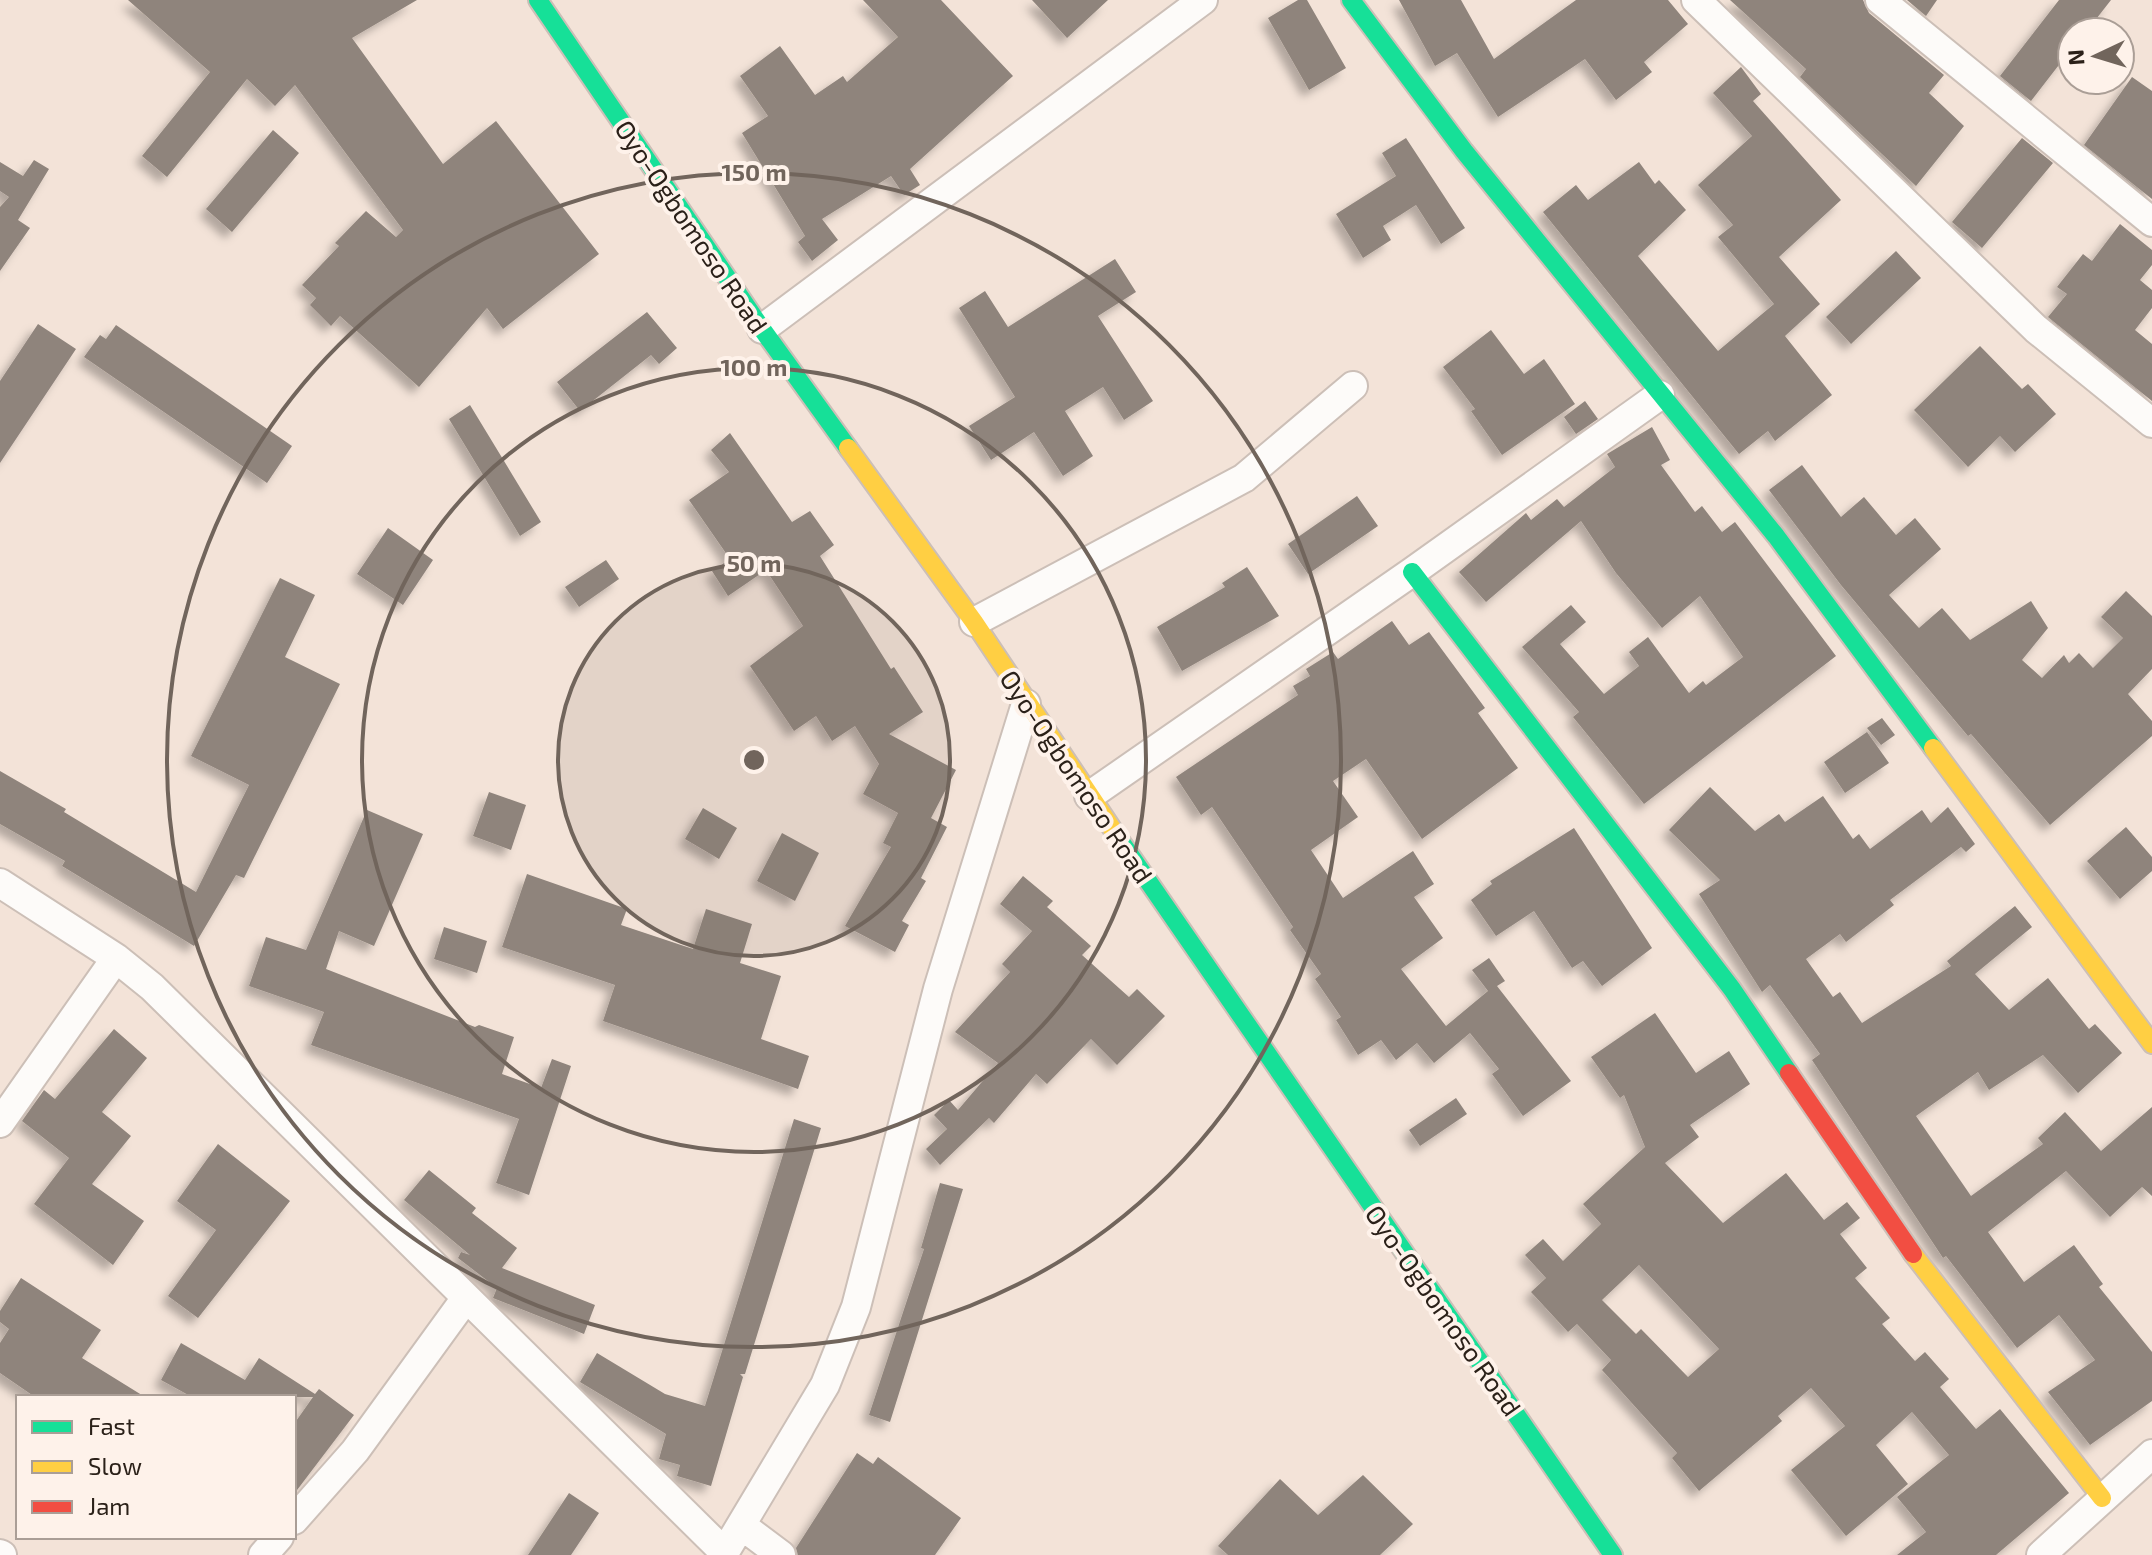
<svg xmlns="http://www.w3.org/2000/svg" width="2152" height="1555" font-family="'Exo 2',sans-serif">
  <defs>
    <filter id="shadow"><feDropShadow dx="-7" dy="7" stdDeviation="4" flood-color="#0004"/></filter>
  </defs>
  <rect width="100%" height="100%" fill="#f3e3d8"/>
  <path fill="#8f847c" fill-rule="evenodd" filter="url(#shadow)" d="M 128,0 L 417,0 L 352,38 L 443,164 L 496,121 L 599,254 L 503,329 L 487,308 L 419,387 L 340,316 L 331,326 L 310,305 L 316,298 L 302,285 L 339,246 L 335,243 L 366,211 L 396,237 L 403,230 L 295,85 L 275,106 L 247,79 L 167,177 L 142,156 L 210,72 Z
    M 863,0 L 941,0 L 1013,76 L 910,169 L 920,185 L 904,195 L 891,176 L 822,219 L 838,240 L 812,261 L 798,242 L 805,236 L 742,133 L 768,116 L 740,76 L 780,46 L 815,95 L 843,76 L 847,82 L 898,37 Z
    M 1032,0 L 1108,0 L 1067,38 Z
    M 1298,0 L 1307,0 L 1346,68 L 1309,90 L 1268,18 Z
    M 1399,0 L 1461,0 L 1494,59 L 1576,0 L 1668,0 L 1688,24 L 1644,62 L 1652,72 L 1616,100 L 1585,59 L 1498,117 L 1457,53 L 1435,66 Z
    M 1730,0 L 1863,0 L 1869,13 L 1944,75 L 1929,93 L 1964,126 L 1916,186 L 1800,77 L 1806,69 Z
    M 1907,0 L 1937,0 L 1926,16 Z
    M 2059,0 L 2111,0 L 2086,32 L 2072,32 L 2072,48 L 2031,101 L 2000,76 Z
    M 1741,67 L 1761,94 L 1753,101 L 1841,200 L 1779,257 L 1820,304 L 1785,336 L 1832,395 L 1775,441 L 1768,431 L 1739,454 L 1543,212 L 1576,185 L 1588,200 L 1639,162 L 1655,184 L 1659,180 L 1686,210 L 1638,256 L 1718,351 L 1774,304 L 1718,237 L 1733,225 L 1698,185 L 1752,136 L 1713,93 Z
    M 2132,77 L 2152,91 L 2152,199 L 2084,145 Z
    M 273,130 L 299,153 L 232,232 L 206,209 Z
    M 1406,138 L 1465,228 L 1441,244 L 1416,205 L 1383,226 L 1391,240 L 1363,258 L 1336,214 L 1396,176 L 1382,153 Z
    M 2022,138 L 2053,163 L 1982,248 L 1952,222 Z
    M 34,160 L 49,169 L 18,220 L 30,228 L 0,271 L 0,207 L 9,197 L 0,191 L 0,162 L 23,176 Z
    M 2120,224 L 2152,250 L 2152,265 L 2140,280 L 2152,290 L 2152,308 L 2135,330 L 2152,344 L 2152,401 L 2048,317 L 2067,294 L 2057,287 L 2083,254 L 2092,261 Z
    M 1896,251 L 1921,278 L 1851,344 L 1826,317 Z
    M 1115,259 L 1136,292 L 1098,316 L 1153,401 L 1124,420 L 1103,387 L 1065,411 L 1093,456 L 1063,476 L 1034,432 L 991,460 L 969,426 L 1015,397 L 959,308 L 985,291 L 1008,327 Z
    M 647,312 L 677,348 L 659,364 L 651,355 L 580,411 L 557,382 Z
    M 38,324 L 76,349 L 0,463 L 0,381 Z
    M 116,325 L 292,446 L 267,483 L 84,357 L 100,335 L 106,339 Z
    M 1491,330 L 1524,374 L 1544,359 L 1575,404 L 1502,455 L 1471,411 L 1475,409 L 1443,367 Z
    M 1980,346 L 2022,389 L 2028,384 L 2056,414 L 2015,452 L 2000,436 L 1968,467 L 1914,410 Z
    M 1585,401 L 1598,419 L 1576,434 L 1564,417 Z
    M 470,405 L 541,522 L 520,536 L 449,419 Z
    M 1652,427 L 1670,460 L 1661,465 L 1695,512 L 1702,506 L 1722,532 L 1735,522 L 1836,656 L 1644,804 L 1573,717 L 1579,712 L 1522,647 L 1571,605 L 1586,622 L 1560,644 L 1604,694 L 1639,666 L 1629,652 L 1648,637 L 1689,693 L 1703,681 L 1706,685 L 1743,657 L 1700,596 L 1662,628 L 1616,573 L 1581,521 L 1486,602 L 1459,572 L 1526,513 L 1531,520 L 1557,499 L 1564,507 L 1615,467 L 1607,454 Z
    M 730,433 L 792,522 L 810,511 L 834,545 L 820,556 L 891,669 L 894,667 L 923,712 L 889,734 L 956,770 L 931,818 L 947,827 L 921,878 L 926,881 L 902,921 L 909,925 L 895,952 L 845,926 L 891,847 L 883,843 L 898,813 L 863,794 L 879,764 L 855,726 L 832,741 L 816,716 L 794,731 L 750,666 L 803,626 L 766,570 L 728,596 L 712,571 L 730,559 L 689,500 L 729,472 L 711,450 Z
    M 1802,465 L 1841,517 L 1864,497 L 1896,535 L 1915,518 L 1941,549 L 1889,595 L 1919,628 L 1942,608 L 1970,640 L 2031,601 L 2048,628 L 2022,660 L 2042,678 L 2064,655 L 2069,663 L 2079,653 L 2093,668 L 2123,638 L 2101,617 L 2126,591 L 2152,616 L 2152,669 L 2128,694 L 2152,721 L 2152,736 L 2050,825 L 1971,734 L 1968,736 L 1841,585 L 1769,490 Z
    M 1357,496 L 1378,526 L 1308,574 L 1288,544 Z
    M 388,528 L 433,560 L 403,605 L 357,574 Z
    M 606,560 L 619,579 L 579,607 L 565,587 Z
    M 1247,567 L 1279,616 L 1182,671 L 1157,627 L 1225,587 L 1222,583 Z
    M 280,578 L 315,595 L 285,657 L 340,684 L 244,878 L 236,875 L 194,946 L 62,866 L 65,861 L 0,824 L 0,771 L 66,809 L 64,812 L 196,892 L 249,785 L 191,756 Z
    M 1392,621 L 1409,645 L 1429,632 L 1485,708 L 1478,713 L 1518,768 L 1422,839 L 1366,759 L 1333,781 L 1358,817 L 1311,850 L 1343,898 L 1413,851 L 1434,884 L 1414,897 L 1443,938 L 1401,969 L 1446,1026 L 1488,991 L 1472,970 L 1489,958 L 1505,981 L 1497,986 L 1571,1081 L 1523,1116 L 1492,1074 L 1499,1069 L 1470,1033 L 1434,1063 L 1417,1043 L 1396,1060 L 1381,1040 L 1358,1055 L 1336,1020 L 1341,1017 L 1315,979 L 1321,974 L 1290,930 L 1293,927 L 1212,807 L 1201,815 L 1176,777 L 1298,695 L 1293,686 L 1310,676 L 1306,669 L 1333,652 L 1338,659 Z
    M 1882,718 L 1895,735 L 1881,745 L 1867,728 Z
    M 1867,732 L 1889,763 L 1845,793 L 1824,762 Z
    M 1710,787 L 1755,831 L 1779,814 L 1785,822 L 1823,796 L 1853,839 L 1859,834 L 1870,849 L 1922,810 L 1931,823 L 1948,807 L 1975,844 L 1966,852 L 1961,847 L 1890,900 L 1894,905 L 1846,942 L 1840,934 L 1806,959 L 1833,997 L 1840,992 L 1862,1023 L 1951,966 L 1947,961 L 2015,906 L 2032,927 L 1975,974 L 2009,1010 L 2048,978 L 2089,1029 L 2095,1024 L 2122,1053 L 2078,1093 L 2043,1055 L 1989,1090 L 1978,1072 L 1916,1116 L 1971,1196 L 2043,1144 L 2038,1138 L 2065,1112 L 2101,1151 L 2152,1107 L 2152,1196 L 2142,1187 L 2110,1217 L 2066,1171 L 1988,1232 L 2024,1282 L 2074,1245 L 2103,1284 L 2099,1287 L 2152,1352 L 2152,1401 L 2090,1445 L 2048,1392 L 2095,1360 L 2059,1315 L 2017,1348 L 1946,1256 L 1943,1258 L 1812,1060 L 1820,1054 L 1770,985 L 1762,992 L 1699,894 L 1720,880 L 1669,830 Z
    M 489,792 L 526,805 L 511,850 L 473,836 Z
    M 703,808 L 737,828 L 719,859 L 685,839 Z
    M 367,810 L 423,834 L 374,946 L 339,931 L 326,969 L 475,1027 L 479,1025 L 514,1037 L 502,1074 L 541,1088 L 552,1059 L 571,1066 L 529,1195 L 496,1183 L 519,1119 L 311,1045 L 324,1012 L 249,986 L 266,937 L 306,950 Z
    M 2126,827 L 2152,857 L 2152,871 L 2120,899 L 2087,861 Z
    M 1574,828 L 1652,948 L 1602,986 L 1583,961 L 1572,968 L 1534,911 L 1496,936 L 1471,900 L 1492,884 L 1490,881 Z
    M 782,833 L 819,853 L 795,901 L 757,881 Z
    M 527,874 L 627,909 L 621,925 L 693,949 L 706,909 L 752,924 L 740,963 L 781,976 L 761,1039 L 809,1056 L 798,1089 L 603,1021 L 615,985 L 502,947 Z
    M 1023,876 L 1053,901 L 1047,907 L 1091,946 L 1082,955 L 1129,997 L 1137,989 L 1165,1016 L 1117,1065 L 1091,1039 L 1047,1084 L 1036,1074 L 994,1123 L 989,1118 L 940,1165 L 926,1149 L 947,1129 L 934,1115 L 949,1100 L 958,1110 L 998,1063 L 955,1032 L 1010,972 L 1002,964 L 1032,931 L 1000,904 Z
    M 444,927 L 487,941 L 477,973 L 434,959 Z
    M 1655,1013 L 1696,1073 L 1729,1051 L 1750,1084 L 1690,1125 L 1699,1137 L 1665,1163 L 1723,1223 L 1786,1173 L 1824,1220 L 1847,1202 L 1860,1218 L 1840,1234 L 1867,1268 L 1855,1278 L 1890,1318 L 1882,1324 L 1915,1361 L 1925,1352 L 1949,1379 L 1940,1387 L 1976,1429 L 2000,1409 L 2069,1493 L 1996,1555 L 1897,1555 L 1926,1532 L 1897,1497 L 1949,1455 L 1912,1412 L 1876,1445 L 1908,1484 L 1846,1536 L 1791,1470 L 1845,1426 L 1811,1388 L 1778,1416 L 1782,1421 L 1699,1491 L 1672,1458 L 1677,1453 L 1602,1370 L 1611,1360 L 1577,1324 L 1568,1332 L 1531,1292 L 1546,1278 L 1525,1255 L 1543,1239 L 1563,1261 L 1601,1224 L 1583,1204 L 1645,1147 L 1624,1095 L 1620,1098 L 1591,1057 ZM 1639,1265 L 1719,1349 L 1688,1377 L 1641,1329 L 1636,1334 L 1602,1300 Z
    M 114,1029 L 147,1058 L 102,1112 L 131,1136 L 92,1184 L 144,1221 L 113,1265 L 34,1204 L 69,1158 L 22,1121 L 44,1090 L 55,1099 Z
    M 1456,1098 L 1467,1114 L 1420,1146 L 1409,1130 Z
    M 794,1119 L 821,1128 L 745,1374 L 740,1374 L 743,1377 L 711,1486 L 677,1476 L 680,1465 L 659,1459 L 666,1434 L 580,1382 L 597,1353 L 665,1394 L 705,1406 Z
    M 218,1144 L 290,1201 L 198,1318 L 168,1296 L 216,1230 L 177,1201 Z
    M 429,1170 L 476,1208 L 472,1213 L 517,1248 L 502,1268 L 595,1305 L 584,1334 L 493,1298 L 497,1288 L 458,1258 L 461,1252 L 470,1255 L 404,1200 Z
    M 940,1183 L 963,1189 L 890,1422 L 869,1415 L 924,1249 L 921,1248 Z
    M 21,1278 L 101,1330 L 82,1358 L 145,1397 L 35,1397 L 0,1373 L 0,1343 L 9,1329 L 0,1322 L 0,1311 Z
    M 181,1343 L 245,1380 L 259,1358 L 315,1394 L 319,1389 L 354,1415 L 294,1494 L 294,1424 L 313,1397 L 192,1397 L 161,1380 Z
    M 857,1453 L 873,1464 L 878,1457 L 961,1518 L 935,1555 L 798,1555 L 796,1548 Z
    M 1363,1475 L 1413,1524 L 1380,1555 L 1228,1555 L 1218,1546 L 1280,1479 L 1318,1515 Z
    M 569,1493 L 599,1513 L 571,1555 L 528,1555 Z"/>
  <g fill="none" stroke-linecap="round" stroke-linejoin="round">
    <g stroke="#ccbfb7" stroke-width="32">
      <path id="street" d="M 1696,0 L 2036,329 L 2152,423
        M 1880,0 L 2152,222
        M 762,329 L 1203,0
        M 974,622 L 1244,478 L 1353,386
        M 1089,796 L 1412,572 L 1660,395
        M 0,883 L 116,958 L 152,987 L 724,1552
        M 0,1123 L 116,958
        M 294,1520 L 355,1451 L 466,1298
        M 741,1525 L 781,1555
        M 0,1554 L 2,1555
        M 263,1555 L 279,1537
        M 723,1555 L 825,1385 L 856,1307 L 938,989 L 1026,704
        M 2041,1555 L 2152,1454"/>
    </g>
    <g stroke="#ccbfb7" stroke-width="22">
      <path id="fast" d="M 538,0 L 762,329 L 848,448
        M 1351,0 L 1464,151 L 1776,536 L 1933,748
        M 1412,572 L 1732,989 L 1789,1073
        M 1117,836 L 1613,1555"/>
    </g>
    <g stroke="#ccbfb7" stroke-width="22">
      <path id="slow" d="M 848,448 L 974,622 L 1117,836
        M 1933,748 L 2152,1044
        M 1913,1254 L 2102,1498"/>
    </g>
    <g stroke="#ccbfb7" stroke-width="22">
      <path id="jam" d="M 1789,1073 L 1913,1254"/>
    </g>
    <use href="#street" stroke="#fdfbf9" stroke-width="28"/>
    <use href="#fast" stroke="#16e098" stroke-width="18"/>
    <use href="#slow" stroke="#ffcf43" stroke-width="18"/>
    <use href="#jam" stroke="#f24e42" stroke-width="18"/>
  </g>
  <circle cx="754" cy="760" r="196" fill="#71655c" fill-opacity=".12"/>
  <g fill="none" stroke="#71655c" stroke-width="4">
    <circle cx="754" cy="760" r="196"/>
    <circle cx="754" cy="760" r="392"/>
    <circle cx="754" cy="760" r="587"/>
  </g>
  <g text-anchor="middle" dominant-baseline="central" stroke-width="8" stroke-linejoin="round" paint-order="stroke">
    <g font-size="26" fill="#2b2119" stroke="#fef2ea">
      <text transform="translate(692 226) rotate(56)">Oyo-Ogbomoso Road</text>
      <text transform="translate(1077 776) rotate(56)">Oyo-Ogbomoso Road</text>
      <text transform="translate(1444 1310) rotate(55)">Oyo-Ogbomoso Road</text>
    </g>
  </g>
  <circle cx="754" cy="760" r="12" fill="#71655c" stroke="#fef2ea" stroke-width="4"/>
  <g font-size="24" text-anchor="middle" font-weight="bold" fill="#71655c" stroke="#fef2ea" stroke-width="8" stroke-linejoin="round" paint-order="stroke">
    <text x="754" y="181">150 m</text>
    <text x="754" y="376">100 m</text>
    <text x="754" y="572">50 m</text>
  </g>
  <rect x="16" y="1395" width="280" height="144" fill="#fef2ea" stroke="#aa9e96" stroke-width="2"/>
  <rect x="32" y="1421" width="40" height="12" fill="#16e098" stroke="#aa9e96" stroke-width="2"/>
  <text x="88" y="1435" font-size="24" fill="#2b2119">Fast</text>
  <rect x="32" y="1461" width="40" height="12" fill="#ffcf43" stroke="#aa9e96" stroke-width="2"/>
  <text x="88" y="1475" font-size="24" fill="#2b2119">Slow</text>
  <rect x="32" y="1501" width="40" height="12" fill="#f24e42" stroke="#aa9e96" stroke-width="2"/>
  <text x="88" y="1515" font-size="24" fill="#2b2119">Jam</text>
  <g transform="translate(2096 56) rotate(266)"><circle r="38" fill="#fef2ea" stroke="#aa9e96" stroke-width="2"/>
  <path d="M0-6L14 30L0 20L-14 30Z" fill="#71655c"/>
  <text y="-12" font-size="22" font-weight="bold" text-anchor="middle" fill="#2b2119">N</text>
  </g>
</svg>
